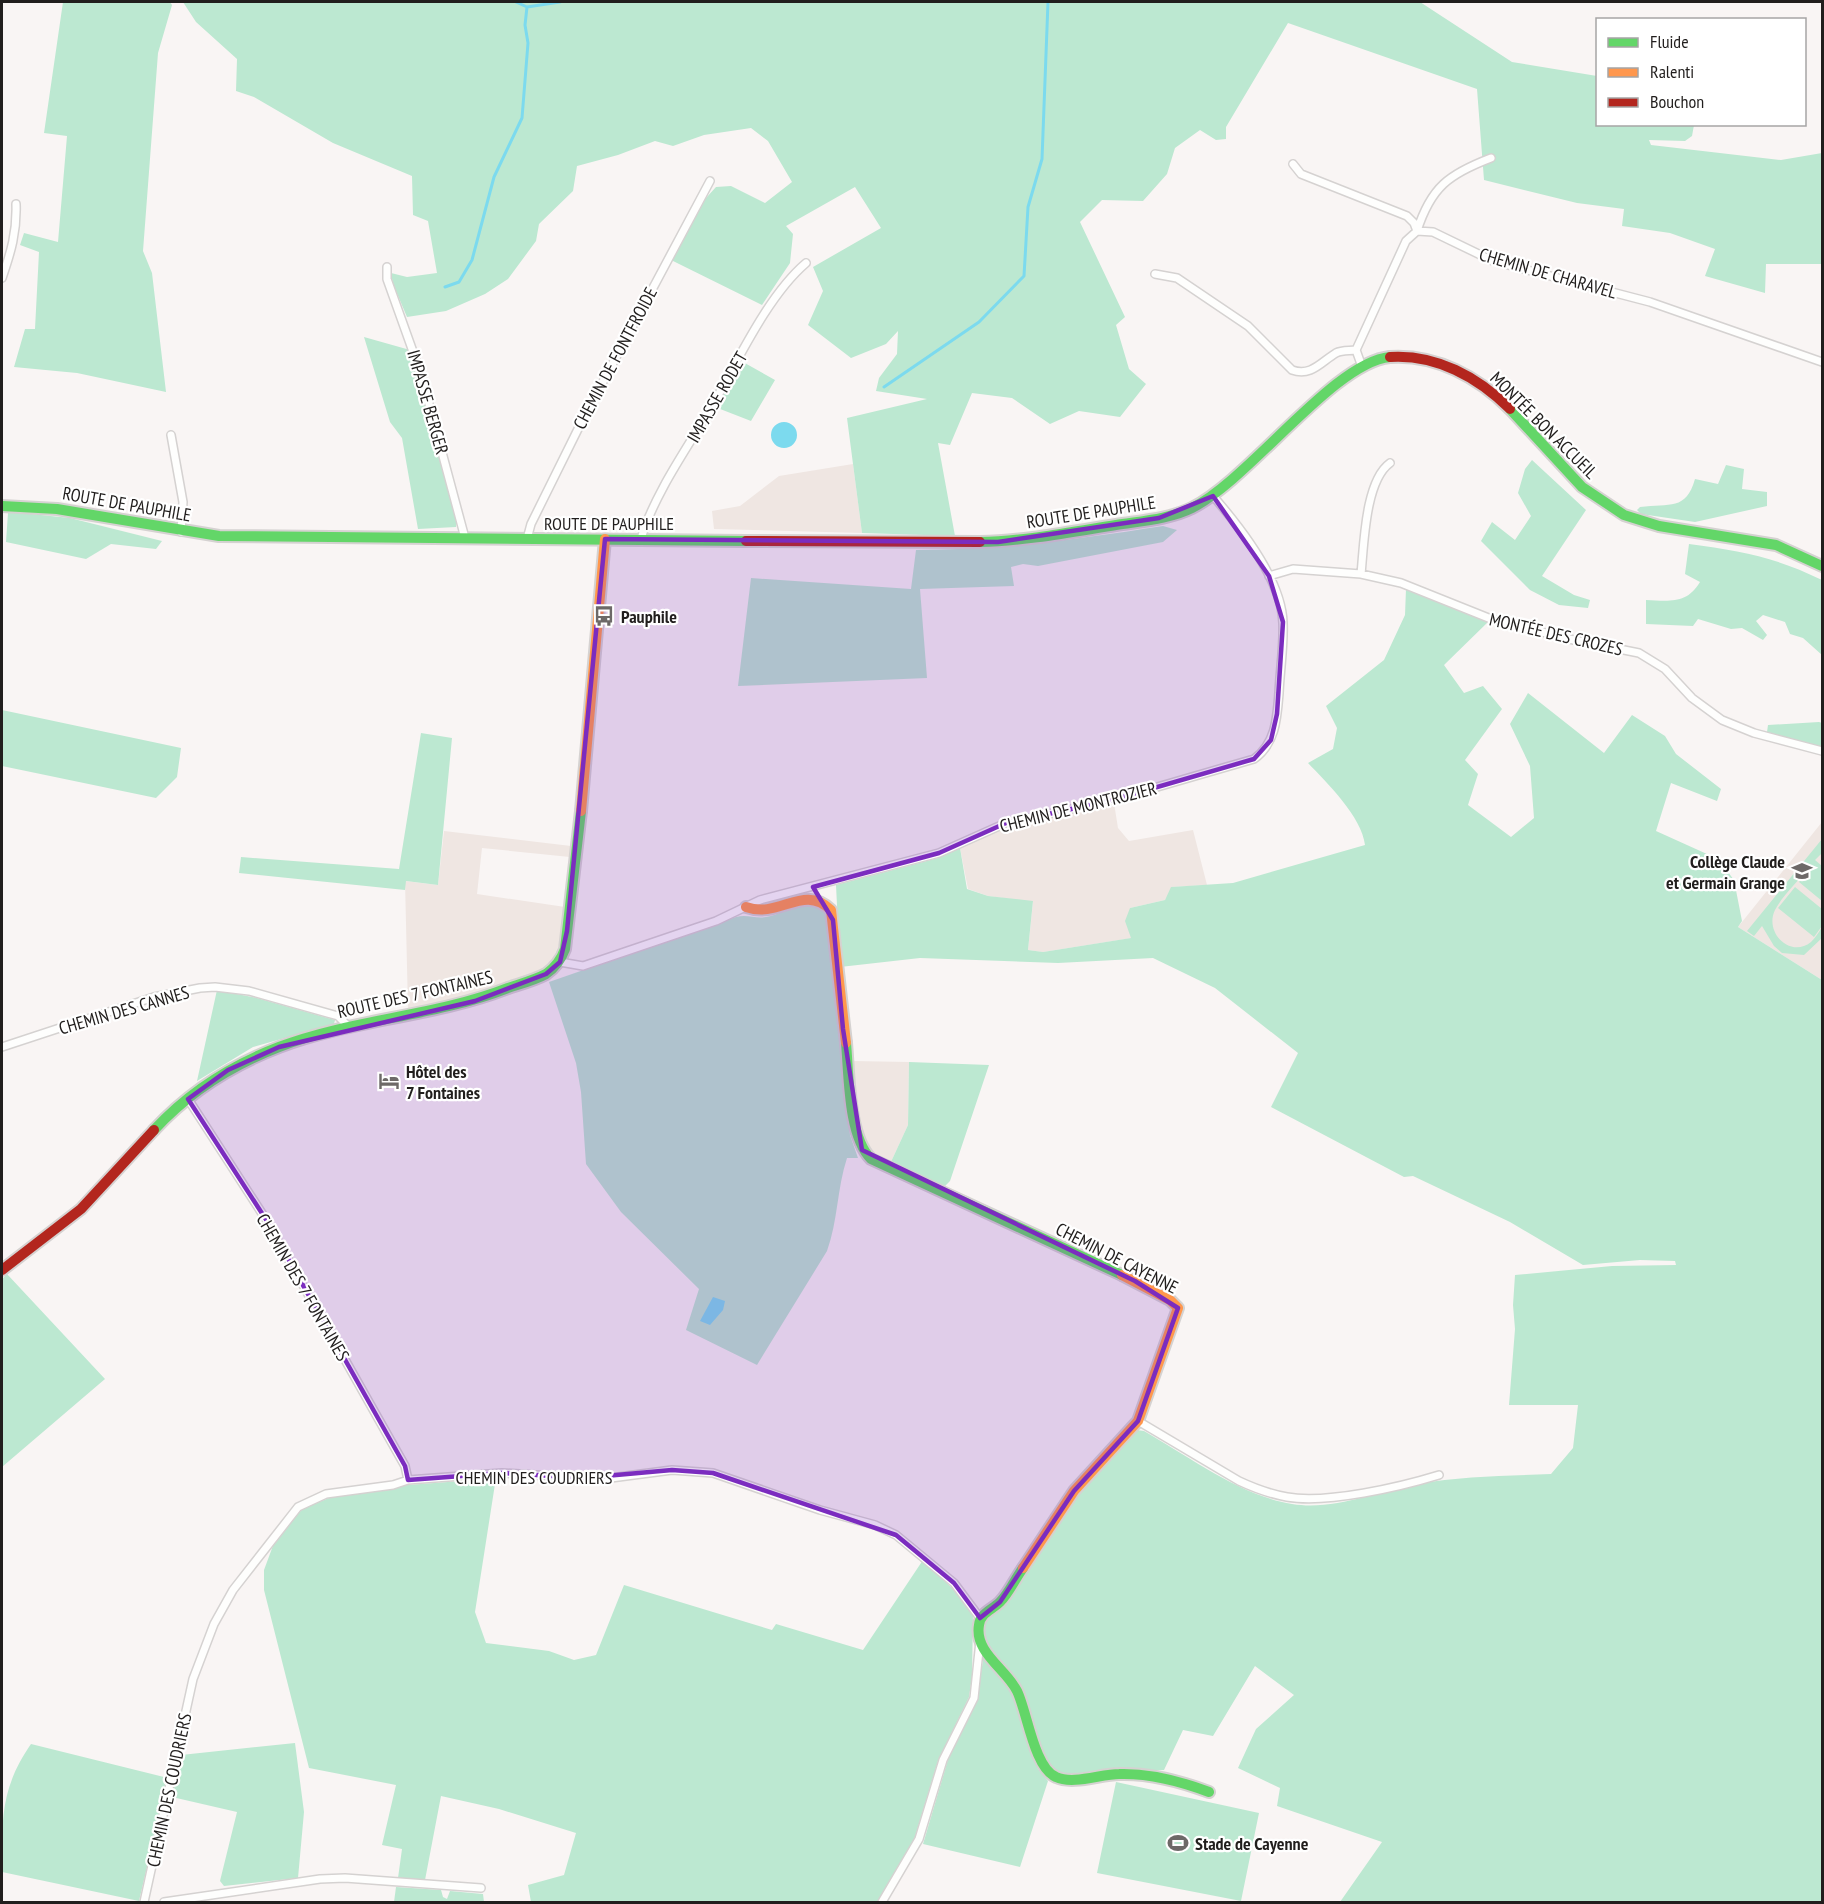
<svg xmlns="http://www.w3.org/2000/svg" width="1824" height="1904" font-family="'PT Sans Narrow',sans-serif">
  <rect width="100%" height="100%" fill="#f9f5f4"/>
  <path fill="#efe6e2" d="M 853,464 L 862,533 L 714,529 L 712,511 L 740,506 L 779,476 Z
    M 1114,803 L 1118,828 L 1129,841 L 1193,830 L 1207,885 L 1172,887 L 1165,900 L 1130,908 L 1132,938 L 1043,952 L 1028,950 L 1033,902 L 988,896 L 968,889 L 960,848 L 1005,826 Z
    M 1822,822 L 1822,980 L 1738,927 Z
    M 444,831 L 571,846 L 570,857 L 482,848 L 477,894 L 565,907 L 560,943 L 550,964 L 538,972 L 482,993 L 408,1009 L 405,881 L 438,885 Z
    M 852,1061 L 909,1062 L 908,1125 L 890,1164 L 869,1151 L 862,1142 Z"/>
  <path fill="#bce8d1" d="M 63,2 L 170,2 L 172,5 L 158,53 L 143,251 L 152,273 L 166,392 L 77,373 L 14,367 L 25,329 L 35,329 L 39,252 L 20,245 L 24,233 L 58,242 L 67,136 L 44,133 Z
    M 183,2 L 1420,2 L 1512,62 L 1597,76 L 1598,124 L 1694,125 L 1692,136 L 1685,141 L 1649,140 L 1651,145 L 1781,160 L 1822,153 L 1822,264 L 1766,264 L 1765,293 L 1705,276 L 1715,249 L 1670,233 L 1622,226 L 1624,209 L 1577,203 L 1484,180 L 1477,89 L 1288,23 L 1226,127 L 1226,139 L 1216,140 L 1200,130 L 1175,148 L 1167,174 L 1143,201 L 1102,200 L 1080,222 L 1125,317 L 1116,325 L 1129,369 L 1146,384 L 1120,417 L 1079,411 L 1050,424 L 1012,398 L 972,393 L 950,445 L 938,443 L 955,536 L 862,533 L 847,418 L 927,399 L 876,391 L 879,378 L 897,354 L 898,331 L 886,344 L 851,358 L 808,325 L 823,291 L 813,267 L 881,228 L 855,187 L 786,226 L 793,234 L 790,263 L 762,305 L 671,260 L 706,198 L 716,187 L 731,186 L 765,203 L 792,182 L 768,141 L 751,128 L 704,135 L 673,146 L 655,141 L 618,155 L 577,166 L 573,191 L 539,224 L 536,241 L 508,279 L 485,294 L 446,311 L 407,317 L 393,284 L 391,273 L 407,277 L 437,273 L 428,221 L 413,215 L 412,176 L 333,143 L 254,97 L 236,91 L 237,59 L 196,22 Z
    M 364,337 L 410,350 C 419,381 460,504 456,527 L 418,529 L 402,438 L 390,422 Z
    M 743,362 L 775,380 L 751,421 L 715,407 Z
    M 1532,460 L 1586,510 L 1542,576 L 1574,595 L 1590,600 L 1588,608 L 1559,605 L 1530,590 L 1481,541 L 1492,522 L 1515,540 L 1531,516 L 1518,493 L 1525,469 Z
    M 1726,465 L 1744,469 L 1742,489 L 1767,492 L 1767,506 L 1695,522 L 1641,514 L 1637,510 L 1640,507 C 1670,503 1686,511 1695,479 L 1718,484 Z
    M 12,512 L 70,518 L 162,541 L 156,549 L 111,544 L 86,559 L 6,542 L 8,513 Z
    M 1163,526 L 1177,530 L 1163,542 L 1038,566 L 1023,564 L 1011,567 L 1014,586 L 920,589 L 927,678 L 738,686 L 751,578 L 911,589 L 916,550 C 1000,550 1080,539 1163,526 Z
    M 1689,544 C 1741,551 1775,557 1822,580 L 1822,655 L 1803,638 L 1790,634 L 1785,622 L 1763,615 L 1756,621 L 1767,635 L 1763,640 L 1742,628 L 1731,629 L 1698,619 L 1693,626 L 1646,624 L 1646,600 C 1670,601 1687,604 1700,582 L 1685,574 Z
    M 1406,589 L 1488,622 L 1444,665 L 1464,693 L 1483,686 L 1502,709 L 1465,760 L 1478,774 L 1468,805 L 1511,837 L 1534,818 L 1530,766 L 1510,724 L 1528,693 L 1604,753 L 1632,715 L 1665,736 L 1676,754 L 1721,789 L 1717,801 L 1671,783 L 1656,831 L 1718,859 L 1734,880 L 1742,921 L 1738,927 L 1822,980 L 1822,1902 L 1340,1902 L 1382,1842 L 1277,1806 L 1280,1788 L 1238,1768 L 1256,1729 L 1294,1695 L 1255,1666 L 1213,1736 L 1183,1730 L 1164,1770 L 1060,1774 L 1052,1770 L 1046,1762 L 1017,1681 L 983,1638 C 981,1626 986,1621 995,1613 L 1078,1492 L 1128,1435 L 1137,1430 L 1144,1431 C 1188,1456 1241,1496 1292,1504 C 1334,1511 1377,1491 1418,1484 C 1461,1476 1507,1476 1551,1474 L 1573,1448 L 1578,1405 L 1509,1405 L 1515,1329 L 1513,1305 L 1515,1275 L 1612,1266 L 1676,1265 L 1675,1261 L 1640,1260 L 1583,1265 L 1510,1222 L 1413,1176 L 1404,1177 L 1271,1107 L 1298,1053 L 1215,988 L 1153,958 L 1058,963 L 920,958 L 840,967 L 836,885 L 938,858 L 960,848 L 967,889 L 988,896 L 1033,901 L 1028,950 L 1043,952 L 1131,938 L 1125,921 L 1130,908 L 1165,900 L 1171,887 L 1233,883 L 1365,845 C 1362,817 1327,783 1308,763 L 1333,749 L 1337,728 L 1326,706 L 1384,660 L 1405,615 Z
    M 2,710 L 181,748 L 177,777 L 156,798 L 2,766 Z
    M 1819,722 L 1822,723 L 1822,747 L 1767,732 L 1768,725 Z
    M 421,733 L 452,738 L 438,885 L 406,881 L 405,890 L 239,873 L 241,857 L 399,869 Z
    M 1822,839 L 1822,853 L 1815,860 L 1822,866 L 1822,901 L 1799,882 L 1811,866 C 1800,879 1783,895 1775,910 C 1764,932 1790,959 1811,942 C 1815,938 1819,932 1822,927 L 1822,938 L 1804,955 L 1782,953 L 1774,946 L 1762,926 L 1754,936 L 1747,931 Z
    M 1795,887 L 1822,909 L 1822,926 L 1814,937 L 1778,908 Z
    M 804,903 L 816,903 L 826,911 L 850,1135 L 858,1158 L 847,1158 C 837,1188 838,1221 827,1251 L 757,1365 L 686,1330 L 699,1289 L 621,1212 L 586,1164 L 581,1092 L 576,1063 L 549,982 L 736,917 C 747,914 756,919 766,917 C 779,915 791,906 804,903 Z
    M 217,990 L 257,998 L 335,1020 L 334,1024 L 253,1047 L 197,1081 Z
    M 909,1062 L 989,1065 L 950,1181 L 945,1186 L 890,1164 L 908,1125 Z
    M 7,1274 L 105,1379 L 2,1467 L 2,1279 Z
    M 488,1479 L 495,1484 L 475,1612 L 486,1643 L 549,1651 L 574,1660 L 596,1655 L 624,1585 L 772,1630 L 776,1624 L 863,1650 L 923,1560 L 955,1591 L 973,1614 L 972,1677 L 969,1697 L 938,1761 L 914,1840 L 878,1902 L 531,1902 L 528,1885 L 564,1875 L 576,1833 L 499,1809 L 441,1796 L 425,1880 L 398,1878 L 402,1849 L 382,1845 L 396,1785 L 309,1768 L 264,1590 L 264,1570 L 274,1543 L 302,1509 L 329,1498 L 407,1485 Z
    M 984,1655 L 1015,1697 L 1038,1769 L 1048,1781 L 1020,1867 L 923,1844 L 952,1746 L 976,1700 Z
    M 295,1743 L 304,1812 L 298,1878 L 224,1886 L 220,1881 L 237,1812 L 172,1797 L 181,1755 Z
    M 31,1744 L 168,1778 L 139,1901 L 2,1872 C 2,1820 0,1789 31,1744 Z
    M 1116,1782 L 1259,1813 L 1241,1901 L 1097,1873 Z
    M 396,1887 L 441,1890 L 443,1897 L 447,1899 L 450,1891 L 483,1894 L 484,1902 L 394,1902 Z"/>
  <path fill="#7cdaee" d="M771 435a13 13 0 1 1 26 0a13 13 0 1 1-26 0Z
    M 713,1297 L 725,1301 L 723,1310 L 710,1325 L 700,1321 Z"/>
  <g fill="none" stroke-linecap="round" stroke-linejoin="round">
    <path stroke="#7cdaee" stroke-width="3" d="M 516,2 L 527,7 L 560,2
      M 445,287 L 459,282 L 472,260 L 494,177 L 522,118 L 528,43 L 525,25 L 527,7
      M 884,387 L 979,322 L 1024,276 L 1028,207 L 1042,159 L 1048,2"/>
    <g stroke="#d5d2d1" stroke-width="10">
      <path id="street" d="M 1293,164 L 1301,174 L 1407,216 L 1414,223 L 1417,231
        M 1417,231 C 1431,187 1449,174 1491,158
        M 387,267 L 387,279 L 421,374 L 465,538
        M 1155,274 L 1177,278 L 1248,326 L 1292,370 C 1311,377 1321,362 1336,353 C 1342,350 1349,351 1356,350
        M 2,278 C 11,252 17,232 16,204
        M 1361,364 L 1356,350 L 1406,241 L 1417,231 L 1433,232 L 1493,261 L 1650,302 L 1822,362
        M 171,435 L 183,502 L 181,532
        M 527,539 L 531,524 L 582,421 L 710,181
        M 641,539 C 653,497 685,451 708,413 C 735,367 766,297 806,263
        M 1361,574 C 1364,545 1365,481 1390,463
        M 1269,576 L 1293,569 L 1361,574 L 1401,583 L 1491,619 L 1569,639 L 1639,653 L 1665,669 L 1692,698 L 1722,720 L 1754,733 L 1822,751
        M 560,962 L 583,966 L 716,921 L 760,900 L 939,853 L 1006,823 L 1109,801 L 1254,759 C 1276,743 1277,718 1279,693 C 1280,670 1284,646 1283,623 C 1282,581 1240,527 1213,496
        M 2,1047 L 154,997 L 200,988 L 215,987 L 249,991 L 338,1016 L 349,1027
        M 188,1099 L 265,1218 L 405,1466 L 408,1480
        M 1138,1421 L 1239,1481 C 1254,1488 1270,1494 1287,1497 C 1327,1504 1400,1487 1439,1475
        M 144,1902 L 193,1679 L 214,1624 L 233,1590 L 298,1507 L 326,1494 L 393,1485 L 408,1480 L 502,1473 L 583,1478 L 611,1478 L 672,1470 L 713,1473 L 820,1510 L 875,1525 L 896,1535 L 954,1583 L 980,1618
        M 164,1902 L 320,1879 L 345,1878 L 481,1888
        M 882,1902 L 919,1839 L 943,1760 L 974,1698 L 980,1641"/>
    </g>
    <g stroke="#d5d2d1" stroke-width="14">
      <path id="fast" d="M 1510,409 L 1582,487 L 1624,515 L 1659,526 L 1776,545 L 1822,566
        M 2,506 L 57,509 L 219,536 L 746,541
        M 980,542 C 1026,541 1072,532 1116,525 C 1141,521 1170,519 1192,508 C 1250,479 1334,362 1390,357
        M 846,1043 C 849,1075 848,1136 871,1159 L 1122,1275
        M 154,1130 C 188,1093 232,1065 279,1047 C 352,1019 434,1017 508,988 C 520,984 535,980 546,974 C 556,967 561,960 565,949 L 581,811
        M 1023,1568 C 1015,1579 1009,1593 1000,1602 C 992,1610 980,1613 979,1625 C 974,1652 1006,1669 1017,1691 C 1027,1711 1034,1768 1056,1777 C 1073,1785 1101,1774 1119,1774 C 1150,1773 1180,1781 1209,1792"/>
    </g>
    <g stroke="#d5d2d1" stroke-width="14">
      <path id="slow" d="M 581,811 L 605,539
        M 746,907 C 780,919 803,883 831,910 L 846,1043
        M 1023,1568 L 1074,1491 L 1138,1421 L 1178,1308 L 1170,1300 L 1122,1275"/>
    </g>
    <g stroke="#d5d2d1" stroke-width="14">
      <path id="jam" d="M 1390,357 C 1436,354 1478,377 1510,409
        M 746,541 L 980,542
        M 2,1270 L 81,1209 L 154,1130"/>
    </g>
    <use href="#street" stroke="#fefefd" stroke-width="7"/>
    <use href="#fast" stroke="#63d668" stroke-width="10"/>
    <use href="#slow" stroke="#ff974d" stroke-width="10"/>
    <use href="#jam" stroke="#b3261e" stroke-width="10"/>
  </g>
  <path fill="#7b2cbf" fill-opacity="0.2" stroke="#7b2cbf" stroke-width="4.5" stroke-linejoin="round" d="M 1213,496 L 1269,576 L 1283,622 L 1277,714 L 1271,740 L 1254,759 L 1109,801 L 1006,823 L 939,853 L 813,887 L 833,920 L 843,1029 L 862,1150 L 1135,1281 L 1178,1308 L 1138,1421 L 1074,1491 L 1000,1602 L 980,1618 L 954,1583 L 896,1535 L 713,1473 L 672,1470 L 583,1478 L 502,1473 L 408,1480 L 405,1466 L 265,1218 L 188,1099 L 228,1070 L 279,1047 L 475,1001 L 546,974 L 560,962 L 567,931 L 605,539 L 998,542 L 1159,518 Z"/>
  <defs>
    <g id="bus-bare" transform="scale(1.62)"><path d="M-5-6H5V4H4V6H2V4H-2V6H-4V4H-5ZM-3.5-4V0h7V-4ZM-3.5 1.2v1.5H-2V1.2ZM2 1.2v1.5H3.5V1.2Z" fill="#6d6968" stroke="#fff" stroke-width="2.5" paint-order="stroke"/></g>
    <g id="school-bare" transform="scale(1.62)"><path d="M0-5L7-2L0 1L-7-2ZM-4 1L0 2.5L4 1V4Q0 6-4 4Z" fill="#6d6968" stroke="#fff" stroke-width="2.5" paint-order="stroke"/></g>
    <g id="hotel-bare" transform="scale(1.62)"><path d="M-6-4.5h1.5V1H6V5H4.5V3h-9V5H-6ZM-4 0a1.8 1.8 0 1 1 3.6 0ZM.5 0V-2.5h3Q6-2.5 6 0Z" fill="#6d6968" stroke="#fff" stroke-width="2.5" paint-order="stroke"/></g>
    <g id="stadium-bare" transform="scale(1.62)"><path d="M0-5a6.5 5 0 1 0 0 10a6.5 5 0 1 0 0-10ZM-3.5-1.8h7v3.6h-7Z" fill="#6d6968" stroke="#fff" stroke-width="2.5" paint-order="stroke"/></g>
  </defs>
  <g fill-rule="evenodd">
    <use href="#bus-bare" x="604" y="616"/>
    <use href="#school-bare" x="1802" y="871"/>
    <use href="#hotel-bare" x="389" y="1081"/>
    <use href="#stadium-bare" x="1178" y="1843"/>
  </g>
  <g text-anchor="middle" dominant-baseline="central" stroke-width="4.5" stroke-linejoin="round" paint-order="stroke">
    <g font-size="18" fill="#211e1d" stroke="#fff">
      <text transform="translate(1548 273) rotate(16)">CHEMIN DE CHARAVEL</text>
      <text transform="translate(615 358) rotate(-62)">CHEMIN DE FONTFROIDE</text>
      <text transform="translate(717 397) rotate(-60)">IMPASSE RODET</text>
      <text transform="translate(428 402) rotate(74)">IMPASSE BERGER</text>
      <text transform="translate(1544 425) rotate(45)">MONTÉE BON ACCUEIL</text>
      <text transform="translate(127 504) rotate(10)">ROUTE DE PAUPHILE</text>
      <text transform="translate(1091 512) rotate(-9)">ROUTE DE PAUPHILE</text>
      <text x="609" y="523">ROUTE DE PAUPHILE</text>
      <text transform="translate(1556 634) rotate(13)">MONTÉE DES CROZES</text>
      <text transform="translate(1078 807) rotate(-14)">CHEMIN DE MONTROZIER</text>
      <text transform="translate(415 994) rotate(-13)">ROUTE DES 7 FONTAINES</text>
      <text transform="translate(124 1010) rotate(-16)">CHEMIN DES CANNES</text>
      <text transform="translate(1117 1258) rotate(27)">CHEMIN DE CAYENNE</text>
      <text transform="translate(303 1287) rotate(60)">CHEMIN DES 7 FONTAINES</text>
      <text x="534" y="1477">CHEMIN DES COUDRIERS</text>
      <text transform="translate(169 1790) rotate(-78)">CHEMIN DES COUDRIERS</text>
    </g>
    <g font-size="18" font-weight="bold" fill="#211e1d" stroke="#fff" text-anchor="start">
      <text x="621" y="616">Pauphile</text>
      <text x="1785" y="861" text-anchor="end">Collège Claude<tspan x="1785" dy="21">et Germain Grange</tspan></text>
      <text x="406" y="1071">Hôtel des<tspan x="406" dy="21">7 Fontaines</tspan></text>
      <text x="1195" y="1843">Stade de Cayenne</text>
    </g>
  </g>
  <rect width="1824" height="1904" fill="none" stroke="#211e1d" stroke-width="6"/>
  <rect x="1596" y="18" width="210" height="108" fill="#ffffff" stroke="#a6a5a5" stroke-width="1.5"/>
  <rect x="1608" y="38" width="30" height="9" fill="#63d668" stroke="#a6a5a5" stroke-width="1.5"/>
  <text x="1650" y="48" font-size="18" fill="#211e1d">Fluide</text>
  <rect x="1608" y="68" width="30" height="9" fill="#ff974d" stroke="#a6a5a5" stroke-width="1.5"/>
  <text x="1650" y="78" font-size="18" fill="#211e1d">Ralenti</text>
  <rect x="1608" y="98" width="30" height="9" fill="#b3261e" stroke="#a6a5a5" stroke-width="1.5"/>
  <text x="1650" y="108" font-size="18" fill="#211e1d">Bouchon</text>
</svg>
